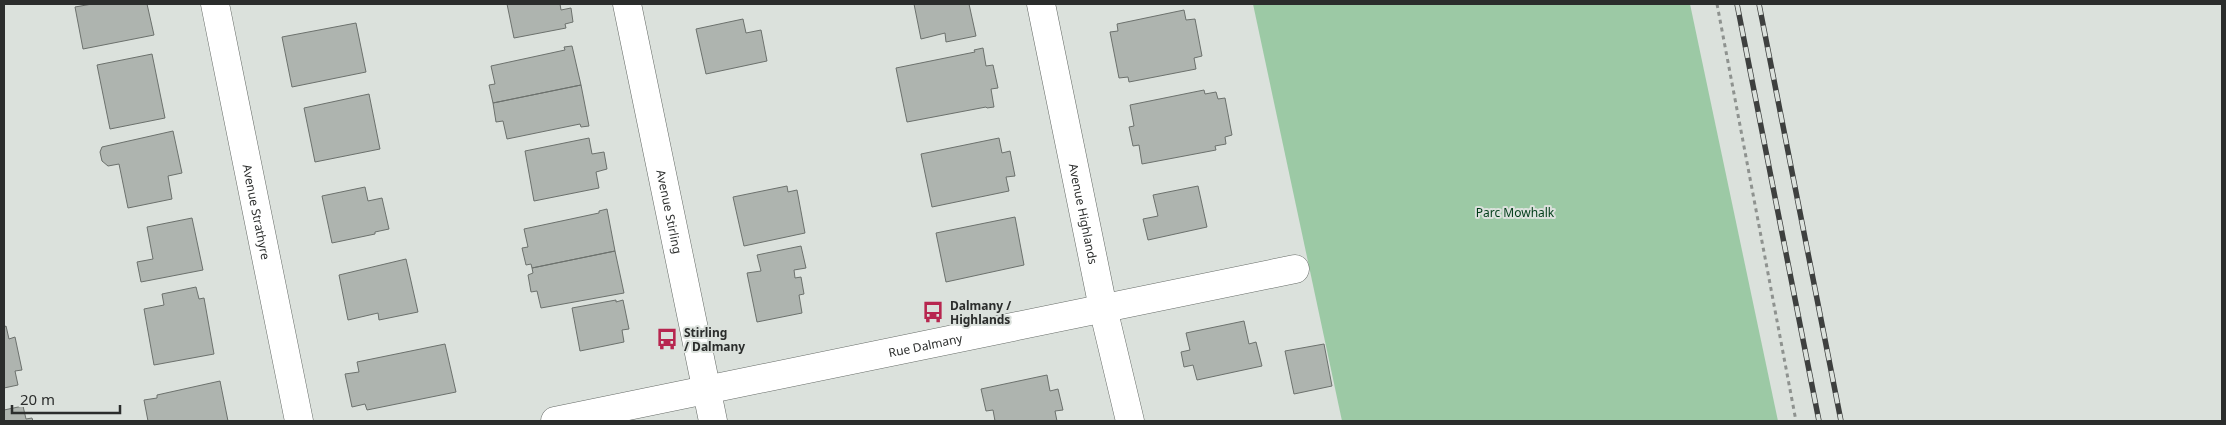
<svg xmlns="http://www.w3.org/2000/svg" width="2226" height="425" font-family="'Noto Sans',sans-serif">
  <rect width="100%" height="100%" fill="#dbe1dc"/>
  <path fill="#9cc9a5" d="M 1253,4 L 1690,4 L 1778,421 L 1342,421 Z"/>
  <path fill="#aeb4af" stroke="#6c716d" d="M 92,4 L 147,4 L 154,35 L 83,49 L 75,7 Z
    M 507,4 L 560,4 L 561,10 L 571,8 L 573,22 L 565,24 L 566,28 L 514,38 Z
    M 914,4 L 969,4 L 976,36 L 946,42 L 945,33 L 921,39 Z
    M 1184,10 L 1186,20 L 1195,19 L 1202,56 L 1194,58 L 1196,69 L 1129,82 L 1128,77 L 1119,78 L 1110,32 L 1118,31 L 1117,24 Z
    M 743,19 L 746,33 L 761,30 L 767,61 L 706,74 L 696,29 Z
    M 356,23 L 366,72 L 292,87 L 282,37 Z
    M 572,46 L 581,85 L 493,103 L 489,85 L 495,84 L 491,66 L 565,50 L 564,47 Z
    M 983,48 L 986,66 L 993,65 L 998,88 L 991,89 L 994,107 L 987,108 L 986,107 L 907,122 L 896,68 L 975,52 L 974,50 Z
    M 152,54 L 165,118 L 110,129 L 97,65 Z
    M 581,85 L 589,126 L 581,127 L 580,124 L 507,139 L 503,121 L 496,122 L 493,103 Z
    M 1204,90 L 1205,94 L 1216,92 L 1218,99 L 1225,98 L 1232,135 L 1225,137 L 1226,144 L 1215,146 L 1216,150 L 1142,164 L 1139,145 L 1133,146 L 1129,127 L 1134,126 L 1130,105 Z
    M 369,94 L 380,149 L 315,162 L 304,108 Z
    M 173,131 L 182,173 L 168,176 L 172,199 L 128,208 L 119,164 L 108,166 L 102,161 L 100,152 L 102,147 Z
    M 589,138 L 592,154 L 604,152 L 607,169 L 596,172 L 599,188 L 534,201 L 525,151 Z
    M 999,138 L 1002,153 L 1010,151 L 1015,176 L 1006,177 L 1009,191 L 932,207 L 921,154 Z
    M 787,186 L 788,192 L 797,190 L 805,233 L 744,246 L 733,197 Z
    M 1198,186 L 1207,227 L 1148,240 L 1143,219 L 1158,216 L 1153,195 Z
    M 365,187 L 368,201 L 382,198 L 389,229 L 375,232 L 375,234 L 332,243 L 322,196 Z
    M 607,209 L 615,251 L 532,268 L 531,264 L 526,265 L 522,248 L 528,247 L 524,229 L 599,213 L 599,211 Z
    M 1015,217 L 1024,265 L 946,282 L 936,233 Z
    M 192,218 L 203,270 L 141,282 L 137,262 L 153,259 L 147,227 Z
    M 801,246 L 806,268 L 794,270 L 795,278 L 801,277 L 804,294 L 799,295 L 802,313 L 757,322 L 747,273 L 761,271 L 757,255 Z
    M 615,251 L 624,293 L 541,308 L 537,291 L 531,292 L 528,275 L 533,273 L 532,268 Z
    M 406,259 L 418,312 L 379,320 L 378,313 L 348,320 L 339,275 Z
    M 196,287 L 199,299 L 204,298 L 214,354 L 154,365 L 144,309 L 164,305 L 162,294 Z
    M 616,300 L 616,302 L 623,300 L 629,329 L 622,330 L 624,342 L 580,351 L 572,308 Z
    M 1244,321 L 1249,344 L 1256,342 L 1262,366 L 1197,380 L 1193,365 L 1184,367 L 1181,352 L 1190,350 L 1186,333 Z
    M 6,326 L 9,339 L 15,337 L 22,370 L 15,371 L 18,385 L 4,388 L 4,327 Z
    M 445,344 L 456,392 L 367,410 L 365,404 L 352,407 L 345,374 L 359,372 L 357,362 Z
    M 1324,344 L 1332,386 L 1294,394 L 1285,351 Z
    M 1047,375 L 1050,391 L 1058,389 L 1063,410 L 1055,411 L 1057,421 L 995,421 L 993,410 L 986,411 L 981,389 Z
    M 220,381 L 228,421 L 148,421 L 144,400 L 157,398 L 157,395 Z
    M 23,406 L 26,419 L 32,418 L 33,421 L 4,421 L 4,410 Z"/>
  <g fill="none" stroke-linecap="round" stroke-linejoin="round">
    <g stroke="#666b67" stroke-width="29">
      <g id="minor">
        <path id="s1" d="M 215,4 L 299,421"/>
        <path id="s2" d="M 627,4 L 713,421"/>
        <path id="s3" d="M 1041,4 L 1103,308 L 1130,421"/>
        <path id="s4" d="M 555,421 L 1295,269"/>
      </g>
    </g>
    <path stroke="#8e928f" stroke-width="3" stroke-dasharray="4 4" stroke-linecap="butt" d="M 1717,4 L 1796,421"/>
    <use href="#minor" stroke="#fff" stroke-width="28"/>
    <g stroke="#3e403f" stroke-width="5.5">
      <path id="rail" d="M 1737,4 L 1819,421
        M 1759,4 L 1841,421"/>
    </g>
    <use href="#rail" stroke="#dbe1dc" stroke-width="4" stroke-dasharray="11" stroke-linecap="butt"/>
  </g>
  <defs>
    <g id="bus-bare" transform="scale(1.725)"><path d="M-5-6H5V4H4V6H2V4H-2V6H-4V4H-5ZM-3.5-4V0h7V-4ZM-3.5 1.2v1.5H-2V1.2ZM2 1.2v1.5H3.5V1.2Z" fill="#b7264f" stroke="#dbe1dc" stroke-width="2.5" paint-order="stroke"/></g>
  </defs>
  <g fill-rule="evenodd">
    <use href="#bus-bare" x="933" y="312"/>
    <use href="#bus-bare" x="667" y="339"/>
  </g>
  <g text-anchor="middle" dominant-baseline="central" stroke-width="4" stroke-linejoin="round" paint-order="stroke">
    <g font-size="12" fill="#2b2d2c" stroke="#dbe1dc">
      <text stroke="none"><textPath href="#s1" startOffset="212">Avenue Strathyre</textPath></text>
      <text stroke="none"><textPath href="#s2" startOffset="212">Avenue Stirling</textPath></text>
      <text stroke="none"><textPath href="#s3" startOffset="214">Avenue Highlands</textPath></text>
      <text stroke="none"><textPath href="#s4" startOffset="378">Rue Dalmany</textPath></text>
    </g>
    <g font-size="12" fill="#003c18" stroke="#dbe1dc">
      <text x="1515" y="212">Parc Mowhalk</text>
    </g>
    <g font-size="12" font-weight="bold" fill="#2b2d2c" stroke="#dbe1dc" text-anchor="start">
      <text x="950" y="305">Dalmany /<tspan x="950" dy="14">Highlands</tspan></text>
      <text x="684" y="332">Stirling<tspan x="684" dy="14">/ Dalmany</tspan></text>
    </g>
  </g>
  <rect width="2226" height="425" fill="none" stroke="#2b2d2c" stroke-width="10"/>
  <path d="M12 405v8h108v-8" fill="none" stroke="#2b2d2c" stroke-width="2.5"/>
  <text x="20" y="405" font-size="15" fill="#2b2d2c" stroke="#dbe1dc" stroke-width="4" paint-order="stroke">20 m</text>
</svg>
